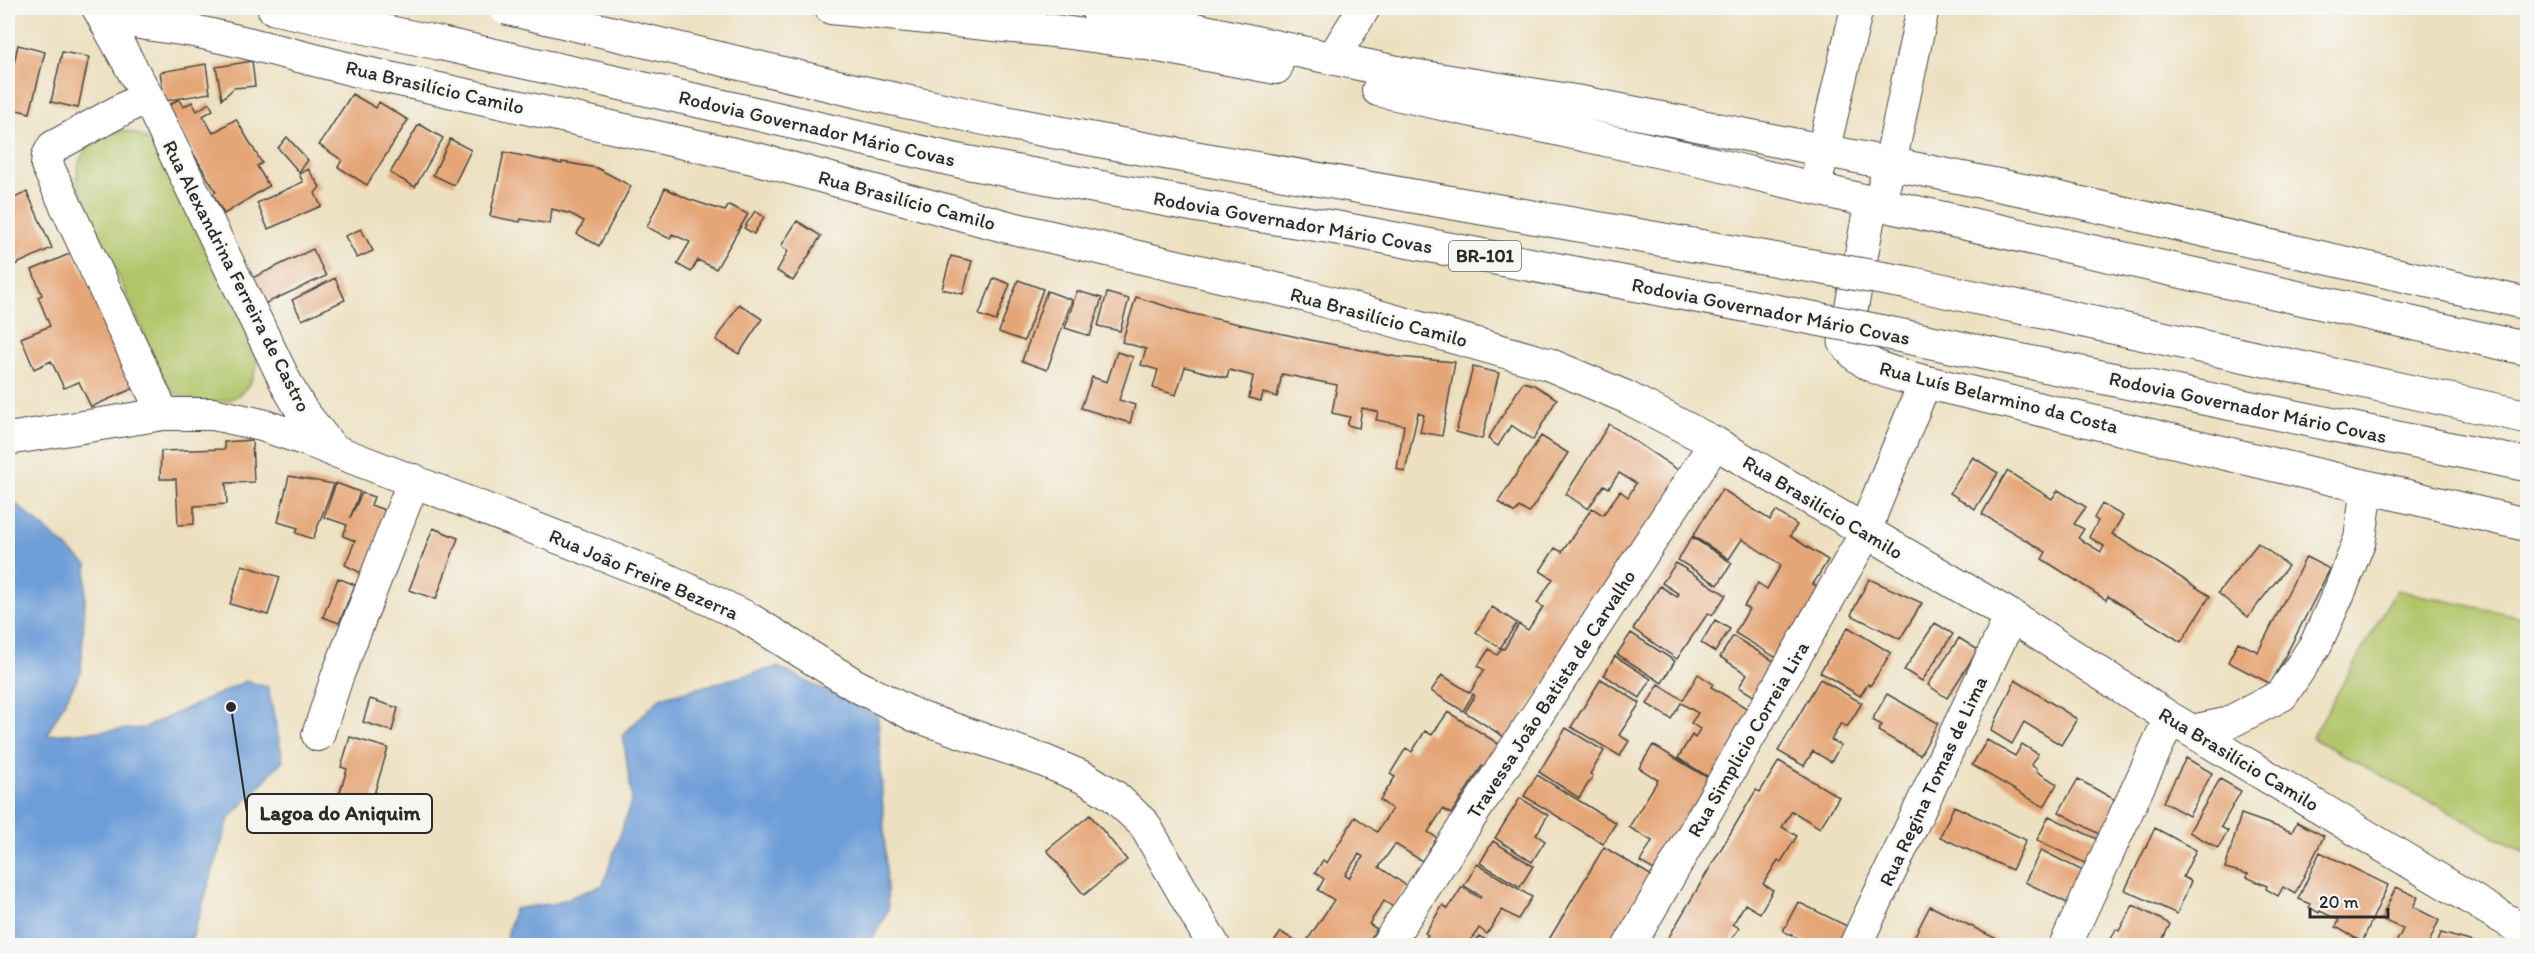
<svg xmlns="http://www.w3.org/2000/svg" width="2535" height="953" font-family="Itim,sans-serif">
  <rect width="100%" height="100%" fill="#f6f6f2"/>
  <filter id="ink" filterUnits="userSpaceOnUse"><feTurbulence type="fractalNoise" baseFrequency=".0167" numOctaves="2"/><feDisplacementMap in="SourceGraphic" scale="12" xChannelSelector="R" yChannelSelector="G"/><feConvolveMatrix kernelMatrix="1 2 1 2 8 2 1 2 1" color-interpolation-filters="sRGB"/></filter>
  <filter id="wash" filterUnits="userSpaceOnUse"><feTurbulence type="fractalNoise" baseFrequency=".008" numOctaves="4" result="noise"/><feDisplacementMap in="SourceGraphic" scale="24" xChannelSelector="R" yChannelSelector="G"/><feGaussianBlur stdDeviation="1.35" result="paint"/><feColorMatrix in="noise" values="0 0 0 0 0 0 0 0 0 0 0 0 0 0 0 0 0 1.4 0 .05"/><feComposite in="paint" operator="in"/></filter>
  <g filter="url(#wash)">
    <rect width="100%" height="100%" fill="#ede0c0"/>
    <path fill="#b1c468" stroke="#6e784a" stroke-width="1.5" d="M 119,130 L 135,133 L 152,142 L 258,347 C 258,380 244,404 208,402 C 189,401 179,399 166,384 L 77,183 C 75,151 92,141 119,130 Z
      M 2396,590 L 2527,618 L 2527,854 L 2312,738 Z"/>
    <path fill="#6e9ed8" stroke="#4c6482" stroke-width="1.5" d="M 8,497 L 87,565 L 81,672 L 47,735 L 144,728 L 246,681 L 268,687 L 283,760 L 229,819 L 190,945 L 8,945 Z
      M 777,667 L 878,716 L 888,909 L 870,945 L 505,945 L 514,909 L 556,903 L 603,885 L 632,799 L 623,735 L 660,698 Z"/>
    <g id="blocks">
      <path fill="#e5a677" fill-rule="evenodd" d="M 18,45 L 45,52 L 30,113 L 8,108 L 8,90 Z
        M 62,52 L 89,57 L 78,108 L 51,102 Z
        M 252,61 L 255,86 L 234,88 L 222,99 L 216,67 Z
        M 206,64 L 210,93 L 165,101 L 160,72 Z
        M 352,94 L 376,108 L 379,102 L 408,120 L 367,185 L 338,167 L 342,160 L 319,145 Z
        M 179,99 L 183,107 L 192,102 L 197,111 L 209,103 L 213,110 L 203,116 L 213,133 L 236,119 L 262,163 L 257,166 L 269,186 L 224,214 L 213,194 L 216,192 L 166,107 Z
        M 419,124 L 443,138 L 415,187 L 390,173 Z
        M 287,137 L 308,160 L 299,172 L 278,148 Z
        M 450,139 L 471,150 L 454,185 L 433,175 Z
        M 504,152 L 562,164 L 562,162 L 597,168 L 631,186 L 599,246 L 577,234 L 584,221 L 571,214 L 552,209 L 550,224 L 521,219 L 520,222 L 490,216 Z
        M 308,169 L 320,187 L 315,193 L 321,206 L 268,229 L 257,203 L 303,182 L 299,174 Z
        M 665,188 L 688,199 L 725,211 L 729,205 L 748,214 L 716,269 L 698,260 L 691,272 L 677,264 L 690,242 L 672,234 L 670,239 L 647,227 Z
        M 27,192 L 52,248 L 8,268 L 8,201 Z
        M 755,211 L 764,217 L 754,234 L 744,228 Z
        M 797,221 L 821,236 L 793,281 L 777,271 L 788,251 L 781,246 Z
        M 361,229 L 373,251 L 357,258 L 345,236 Z
        M 313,249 L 326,276 L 264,304 L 252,278 Z
        M 74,252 L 134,388 L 91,407 L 79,382 L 64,388 L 51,361 L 34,369 L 21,338 L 50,326 L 38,297 L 42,295 L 32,270 Z
        M 951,256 L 972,261 L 963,294 L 942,289 Z
        M 335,278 L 345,300 L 302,320 L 292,300 Z
        M 994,278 L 1010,284 L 996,321 L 979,315 Z
        M 1018,280 L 1043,289 L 1024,341 L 999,332 Z
        M 1047,291 L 1072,300 L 1047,370 L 1022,361 Z
        M 1077,291 L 1102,298 L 1090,336 L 1065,328 Z
        M 1107,293 L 1129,299 L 1120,331 L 1098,326 Z
        M 1136,297 L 1189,313 L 1315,341 L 1398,357 L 1455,362 L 1442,436 L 1420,432 L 1424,415 L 1418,413 L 1405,472 L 1397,469 L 1404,425 L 1376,420 L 1378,412 L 1362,408 L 1359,428 L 1347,425 L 1350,417 L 1332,413 L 1337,385 L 1282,374 L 1277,397 L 1263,393 L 1261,401 L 1249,398 L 1253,376 L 1229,370 L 1227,378 L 1185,367 L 1176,395 L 1153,388 L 1158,370 L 1141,365 L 1146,349 L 1122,342 Z
        M 739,304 L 762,319 L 739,354 L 716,340 Z
        M 1117,352 L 1133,357 L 1119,400 L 1135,405 L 1130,423 L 1081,408 L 1092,377 L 1107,382 Z
        M 1473,367 L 1499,373 L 1482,439 L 1456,432 Z
        M 1523,382 L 1534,385 L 1557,399 L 1533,440 L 1511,425 L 1498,446 L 1488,439 Z
        M 1609,424 L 1687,476 L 1507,739 L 1465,712 L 1475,696 L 1473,694 L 1463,711 L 1431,691 L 1442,675 L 1470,693 L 1484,670 L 1478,666 L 1489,649 L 1497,655 L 1502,648 L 1504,649 L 1519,624 L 1528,630 L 1543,607 L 1537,603 L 1553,579 L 1540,571 L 1555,548 L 1562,552 L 1592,508 L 1603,515 L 1620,491 L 1628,497 L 1636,483 L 1619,473 L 1609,488 L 1604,485 L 1588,509 L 1566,494 Z
        M 1541,436 L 1568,453 L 1529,513 L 1519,507 L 1515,513 L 1498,502 Z
        M 252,440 L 254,482 L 226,483 L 227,504 L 194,506 L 194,524 L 178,525 L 176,479 L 160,479 L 161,451 L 225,449 L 224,442 Z
        M 1973,457 L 1998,473 L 1975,509 L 1950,493 Z
        M 2007,471 L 2052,499 L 2058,490 L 2086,507 L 2074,524 L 2084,529 L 2078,538 L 2101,552 L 2104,546 L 2089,537 L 2098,521 L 2094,518 L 2102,504 L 2123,516 L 2112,534 L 2210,596 L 2181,642 L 2108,596 L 2106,600 L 2058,569 L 2042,559 L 2046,552 L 1982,514 Z
        M 289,476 L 334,484 L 313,539 L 296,533 L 298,528 L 278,522 Z
        M 336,483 L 360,492 L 350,518 L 362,493 L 374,497 L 371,505 L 395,514 L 369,577 L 345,565 L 355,541 L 343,536 L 347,525 L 324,517 Z
        M 1722,489 L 1770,520 L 1776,511 L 1797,525 L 1790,536 L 1828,560 L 1813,584 L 1829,594 L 1787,664 L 1735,633 L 1749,609 L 1744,606 L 1758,583 L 1767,589 L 1781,565 L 1742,539 L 1729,559 L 1693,536 Z
        M 433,528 L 458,538 L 436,599 L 409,590 Z
        M 1692,537 L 1732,563 L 1718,585 L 1678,560 Z
        M 2258,543 L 2288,566 L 2248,617 L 2218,593 Z
        M 2306,557 L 2330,569 L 2271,684 L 2228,662 L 2238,642 L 2258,652 Z
        M 1676,563 L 1726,595 L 1712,616 L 1708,613 L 1677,659 L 1633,629 L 1660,586 L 1677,597 L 1679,594 L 1662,583 Z
        M 242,565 L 280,577 L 268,615 L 230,604 Z
        M 338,578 L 355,585 L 339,623 L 323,617 Z
        M 1869,579 L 1922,603 L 1900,639 L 1851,615 Z
        M 1492,607 L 1517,623 L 1500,648 L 1476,632 Z
        M 1715,620 L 1730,629 L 1715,652 L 1701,643 Z
        M 1935,623 L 1953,634 L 1922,681 L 1904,670 Z
        M 1848,627 L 1891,653 L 1870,686 L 1868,684 L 1860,696 L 1820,672 Z
        M 1631,633 L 1675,661 L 1662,683 L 1617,654 Z
        M 1733,636 L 1785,668 L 1765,703 L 1739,687 L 1747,674 L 1720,657 Z
        M 1959,638 L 1978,650 L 1947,698 L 1928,685 Z
        M 1615,656 L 1651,679 L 1640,698 L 1604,675 Z
        M 1698,674 L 1713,684 L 1711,687 L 1760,716 L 1720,784 L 1678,758 L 1692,735 L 1695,738 L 1700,729 L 1691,723 L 1698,713 L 1681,703 L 1671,719 L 1647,704 L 1659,684 L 1683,700 Z
        M 1601,679 L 1640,703 L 1619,735 L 1629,741 L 1620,756 L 1571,727 Z
        M 1820,679 L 1862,703 L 1847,727 L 1841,723 L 1831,740 L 1841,745 L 1831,762 L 1813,751 L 1804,766 L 1778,751 Z
        M 2015,680 L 2077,719 L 2061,745 L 2024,722 L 2012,744 L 1991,731 Z
        M 1887,694 L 1938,723 L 1920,755 L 1878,731 L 1882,725 L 1872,720 Z
        M 370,699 L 398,708 L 392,731 L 363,722 Z
        M 1448,712 L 1502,746 L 1488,770 L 1482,766 L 1451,814 L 1443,809 L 1428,832 L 1437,838 L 1422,861 L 1395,844 L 1379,867 L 1407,886 L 1393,907 L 1384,901 L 1369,924 L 1377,929 L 1366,945 L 1304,945 L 1334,900 L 1318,890 L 1324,879 L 1315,873 L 1323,860 L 1327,863 L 1355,817 L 1377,832 L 1392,809 L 1380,800 L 1395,777 L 1390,774 L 1406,748 L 1412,752 L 1425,731 L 1432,735 ZM 1359,854 L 1363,857 L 1349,878 L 1345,875 Z
        M 1566,728 L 1604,751 L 1590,774 L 1593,776 L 1579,798 L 1539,772 Z
        M 350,737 L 388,748 L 366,821 L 334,812 L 347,769 L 341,767 Z
        M 1987,740 L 2015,756 L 2022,744 L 2038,754 L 2031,765 L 2037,769 L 2036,771 L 2057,784 L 2044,807 L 1972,765 Z
        M 1653,745 L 1718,784 L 1661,874 L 1640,862 L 1652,841 L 1629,827 L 1658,780 L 1639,768 Z
        M 2186,758 L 2212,773 L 2189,816 L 2163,802 Z
        M 1779,761 L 1839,797 L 1820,828 L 1792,811 L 1782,827 L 1797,836 L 1781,862 L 1778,860 L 1763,884 L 1773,890 L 1760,913 L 1745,904 L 1733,924 L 1739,928 L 1728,945 L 1664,945 L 1756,790 L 1760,792 Z
        M 1537,775 L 1616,823 L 1603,844 L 1524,796 Z
        M 2078,779 L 2124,805 L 2106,838 L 2059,812 Z
        M 2220,779 L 2241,791 L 2221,827 L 2228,831 L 2218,848 L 2189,832 Z
        M 1520,798 L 1548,815 L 1536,835 L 1545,841 L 1532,862 L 1495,838 Z
        M 1954,806 L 2026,840 L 2012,870 L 1940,837 Z
        M 2241,814 L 2292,832 L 2297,822 L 2324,836 L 2295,894 L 2283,887 L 2278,896 L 2266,889 L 2267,886 L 2246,877 L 2248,874 L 2225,868 Z
        M 1090,815 L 1127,860 L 1084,895 L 1047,850 Z
        M 2049,816 L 2103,842 L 2091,866 L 2037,840 Z
        M 2155,828 L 2196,850 L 2183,877 L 2191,881 L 2177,914 L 2125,890 Z
        M 1493,841 L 1533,866 L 1520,887 L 1480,863 Z
        M 1604,847 L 1657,879 L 1620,945 L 1552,945 L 1547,943 Z
        M 2041,850 L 2087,873 L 2071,905 L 2025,882 Z
        M 2320,852 L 2388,885 L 2362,942 L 2336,927 L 2339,920 L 2320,911 L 2319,913 L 2309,907 L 2310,904 L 2298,899 Z
        M 1477,864 L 1532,897 L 1518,919 L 1502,910 L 1487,934 L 1479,928 L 1468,945 L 1421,945 L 1428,935 L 1425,933 L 1443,905 L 1448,909 L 1462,887 L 1480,898 L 1481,896 L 1464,886 Z
        M 2396,887 L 2418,897 L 2413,907 L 2439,920 L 2428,945 L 2395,945 L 2403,929 L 2381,919 Z
        M 1798,902 L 1855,930 L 1847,945 L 1812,945 L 1783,931 Z
        M 2133,905 L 2170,924 L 2160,945 L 2108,945 L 2116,929 L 2119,931 Z
        M 1930,906 L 2009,945 L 1910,945 Z
        M 1281,932 L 1301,945 L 1272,945 Z
        M 2441,933 L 2484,945 L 2437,945 Z
        M 1479,936 L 1495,945 L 1473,945 Z"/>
    </g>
  </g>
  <g filter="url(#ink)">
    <use href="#blocks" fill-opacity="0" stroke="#484641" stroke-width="1.5"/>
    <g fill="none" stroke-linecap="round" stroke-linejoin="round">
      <g stroke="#484641" stroke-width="34">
        <path id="minor" d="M 98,8 L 147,96 L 288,387 L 302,411 L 334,451
          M 831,8 L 1063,32 L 1142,43 L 1276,68
          M 1096,8 L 1406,74 L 1581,102 L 2033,192 L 2528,304
          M 105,18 L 194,31 L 247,43 L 358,71 L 757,159 L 1008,227 L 1307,296 L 1548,364 L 1626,397 L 1715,443 L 2011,616 L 2170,718 L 2528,933
          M 1333,58 L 1364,8
          M 1378,90 L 1706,162 L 1879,204 L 1890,164 L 1923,8
          M 147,96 L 53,147 L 48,156 L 47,165 L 163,414
          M 1818,173 L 1857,8
          M 8,439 L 163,414 L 213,414 L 262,425 L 307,440 L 668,580 L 746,617 L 855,685 L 916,716 L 1042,760 L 1085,778 L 1114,796 L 1144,824 L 1214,946
          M 2192,731 L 2226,724 L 2282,695 L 2316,644 L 2341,588 L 2360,539 L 2367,487
          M 318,735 L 337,677 L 414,480
          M 1386,946 L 1715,443
          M 1629,946 L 1866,533 L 1872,512 L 1925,382
          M 1855,946 L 2011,616
          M 2065,946 L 2170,718"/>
      </g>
      <g stroke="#484641" stroke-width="35">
        <path id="major" d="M 2528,349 L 1879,204 L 1869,214 L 1845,342 C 1863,369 1896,374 1925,382 L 2528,525"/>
      </g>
      <g stroke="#484641" stroke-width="35">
        <path id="highway" d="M 274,8 L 443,44"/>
      </g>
      <use href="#minor" stroke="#fff" stroke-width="32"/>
      <use href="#major" stroke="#fff" stroke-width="33"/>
      <use href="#highway" stroke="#fff" stroke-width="33"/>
      <g stroke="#484641" stroke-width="35" stroke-linecap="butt">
        <path id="highway-bridge" d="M 506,8 L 861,92 L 992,120 L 1134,147 L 1909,283 L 2528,417
          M 443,44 L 757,114 L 959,161 L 1205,207 L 1332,227 L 1849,325 L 2528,465"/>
      </g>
      <use href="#highway-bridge" stroke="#fff" stroke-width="33"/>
    </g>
  </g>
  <g text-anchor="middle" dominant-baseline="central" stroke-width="4.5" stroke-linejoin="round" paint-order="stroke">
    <rect fill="#f6f6f2" stroke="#686867" stroke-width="1.5" x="1449" y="241" width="72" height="30" rx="4.5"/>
    <g font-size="18" font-weight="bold" fill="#2b2b2b">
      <text x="1485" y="256">BR-101</text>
    </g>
    <g font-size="20" fill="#2b2b2b" stroke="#f6f6f2">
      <text transform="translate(435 87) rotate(13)">Rua Brasilício Camilo</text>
      <text transform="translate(817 128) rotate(13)">Rodovia Governador Mário Covas</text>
      <text transform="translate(907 200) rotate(15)">Rua Brasilício Camilo</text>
      <text transform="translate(1293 222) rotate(10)">Rodovia Governador Mário Covas</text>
      <text transform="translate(237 276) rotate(63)">Rua Alexandrina Ferreira de Castro</text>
      <text transform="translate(1771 311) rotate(11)">Rodovia Governador Mário Covas</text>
      <text transform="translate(1379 317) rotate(15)">Rua Brasilício Camilo</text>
      <text transform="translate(1999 397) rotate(14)">Rua Luís Belarmino da Costa</text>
      <text transform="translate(2248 407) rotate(12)">Rodovia Governador Mário Covas</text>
      <text transform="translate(1823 507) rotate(31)">Rua Brasilício Camilo</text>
      <text transform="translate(644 574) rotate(23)">Rua João Freire Bezerra</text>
      <text transform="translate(1551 694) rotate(-57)">Travessa João Batista de Carvalho</text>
      <text transform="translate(1748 739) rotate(-60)">Rua Simplicio Correia Lira</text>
      <text transform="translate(2239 759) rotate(31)">Rua Brasilício Camilo</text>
      <text transform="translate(1933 781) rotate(-65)">Rua Regina Tomas de Lima</text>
    </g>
  </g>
  <path fill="none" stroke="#2b2b2b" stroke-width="2" d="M231 707L247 813"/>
  <circle fill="#2b2b2b" stroke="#f6f6f2" stroke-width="2" cx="231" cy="707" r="6"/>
  <rect fill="#f6f6f2" stroke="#2b2b2b" stroke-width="2" x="247" y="794" width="185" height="39" rx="6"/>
  <g font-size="21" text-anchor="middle" font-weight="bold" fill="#2b2b2b">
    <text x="340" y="820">Lagoa do Aniquim</text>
  </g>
  <rect width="2535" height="953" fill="none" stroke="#f6f6f2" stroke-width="30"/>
  <path d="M2310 908v9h78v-9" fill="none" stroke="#2b2b2b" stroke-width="3"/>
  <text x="2319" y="908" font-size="18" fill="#2b2b2b" stroke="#f6f6f2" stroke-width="4.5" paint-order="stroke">20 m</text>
</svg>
